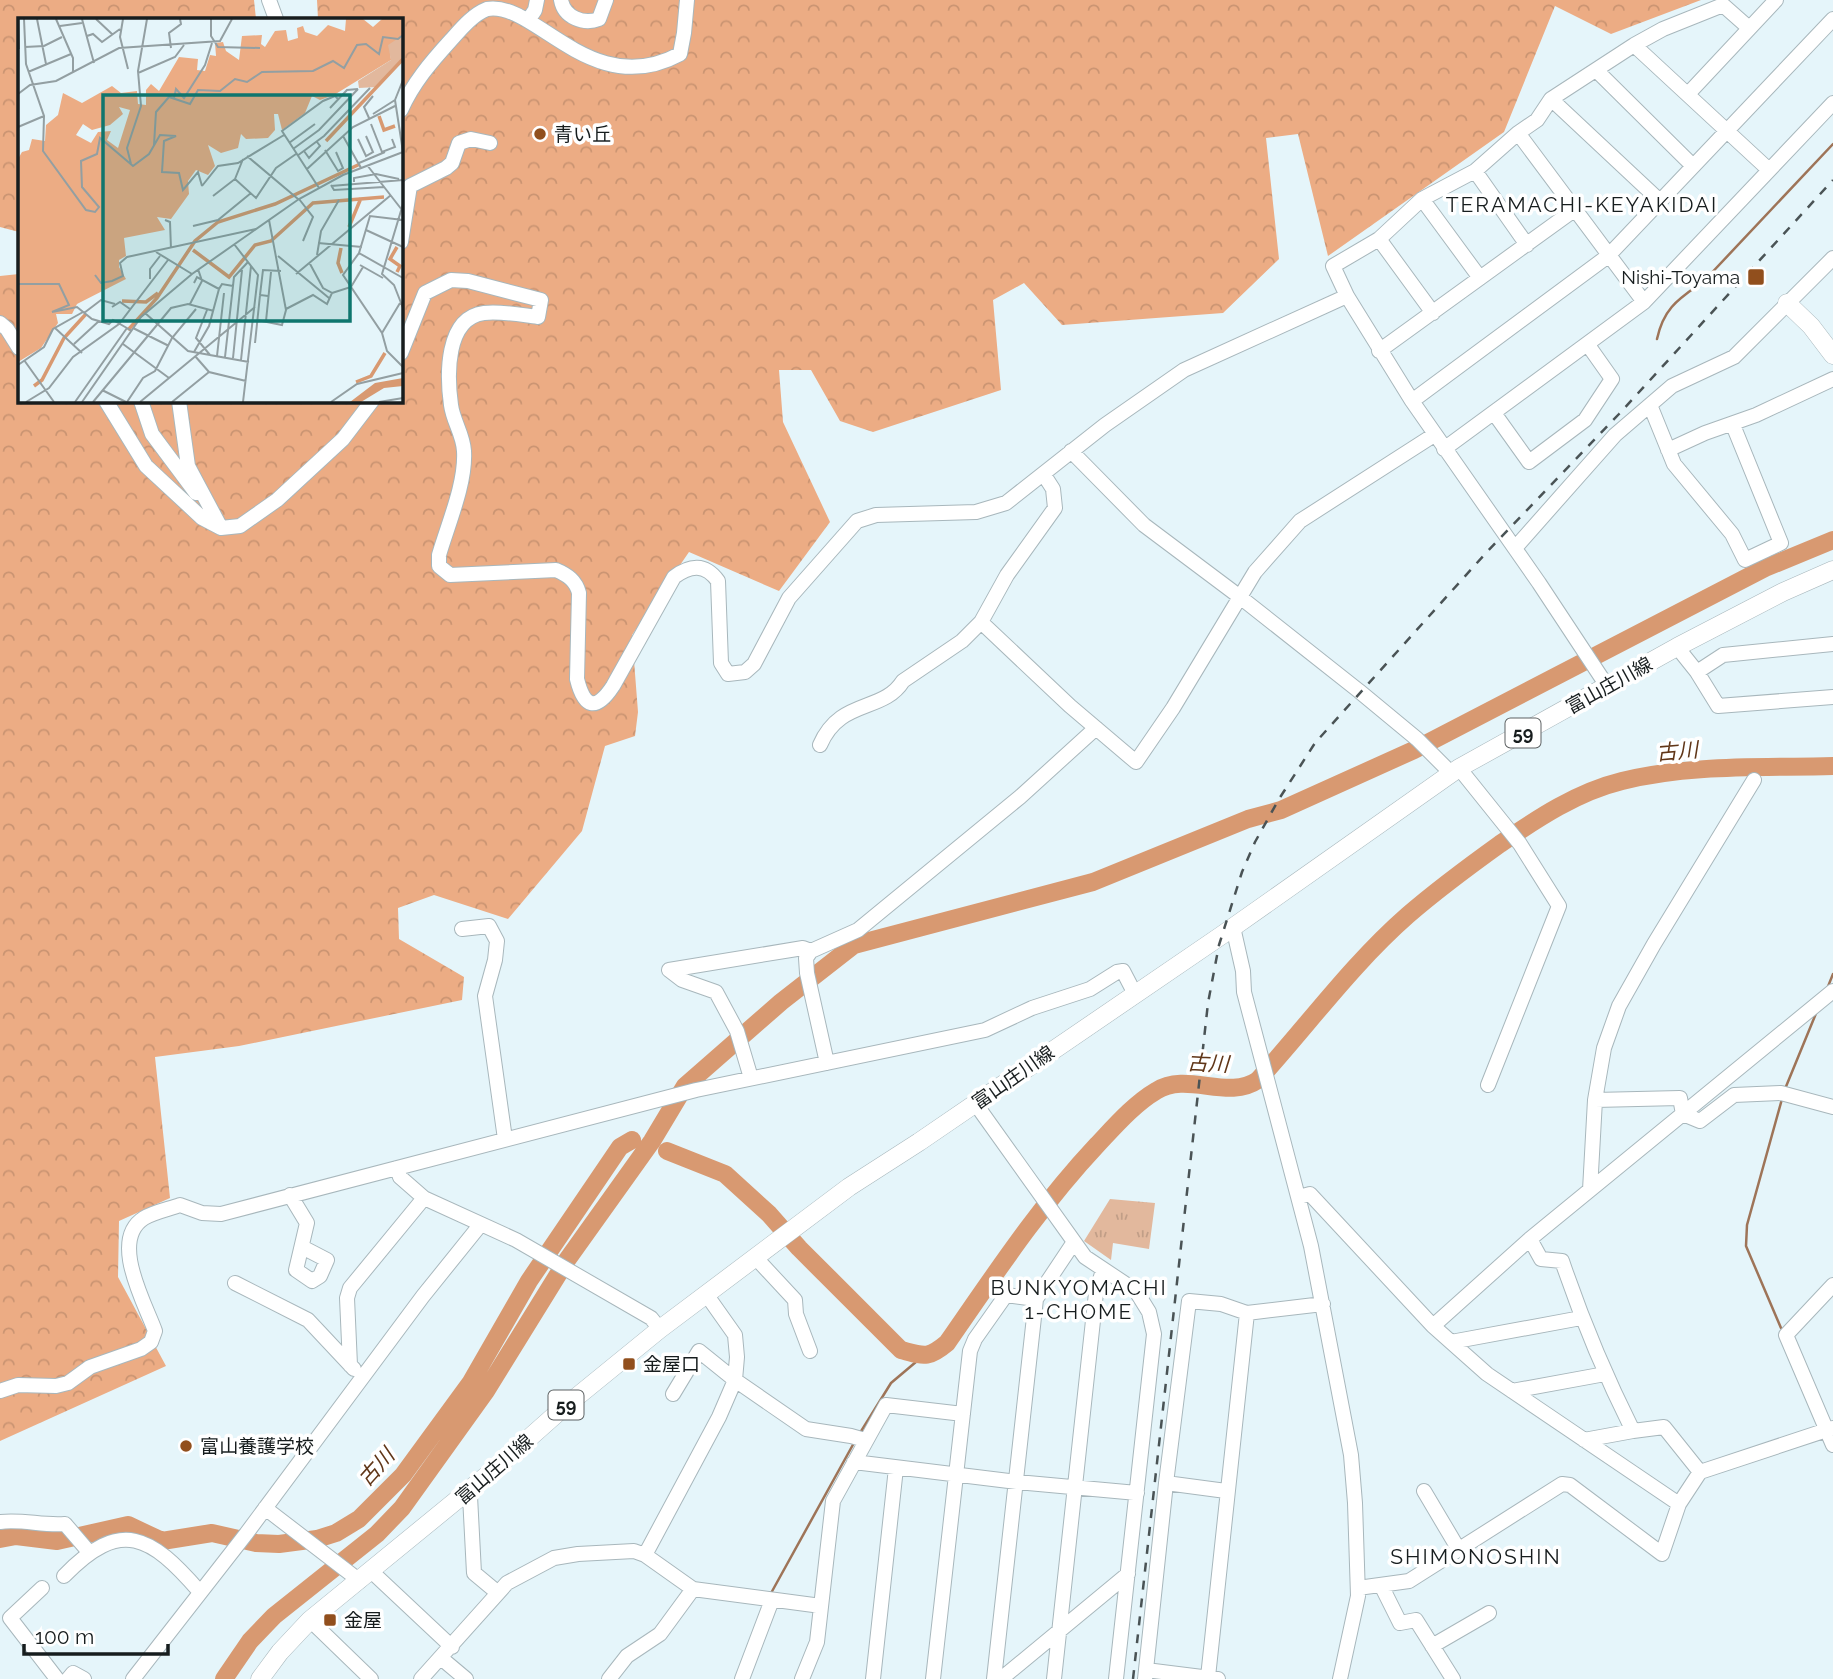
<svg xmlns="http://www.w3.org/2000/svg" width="1833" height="1679" font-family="Raleway,'Noto Sans JP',sans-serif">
  <defs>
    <pattern id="forest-crowns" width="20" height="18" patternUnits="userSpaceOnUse" patternTransform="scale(1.75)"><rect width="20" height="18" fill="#ecac84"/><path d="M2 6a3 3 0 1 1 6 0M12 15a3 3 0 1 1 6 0" fill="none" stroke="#ca9472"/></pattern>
    <pattern id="park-tufts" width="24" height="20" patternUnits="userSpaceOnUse" patternTransform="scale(1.75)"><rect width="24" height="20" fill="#e2b89d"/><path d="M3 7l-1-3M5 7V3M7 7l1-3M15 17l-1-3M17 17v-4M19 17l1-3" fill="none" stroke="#c19e87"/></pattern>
  </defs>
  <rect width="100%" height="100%" fill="#e5f5fa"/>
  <path fill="url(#forest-crowns)" d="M 0,0 L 254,0 L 256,19 L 19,19 L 19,232 L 0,227 Z
    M 317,0 L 1701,0 L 1611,34 L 1555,6 L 1504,132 L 1328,256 L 1298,134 L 1266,138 L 1279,259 L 1223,313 L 1062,325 L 1024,283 L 993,300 L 1001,390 L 873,432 L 840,421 L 811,370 L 779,370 L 783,422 L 830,522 L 779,591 L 689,552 L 632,635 L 638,712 L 635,736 L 605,746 L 582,831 L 508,919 L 434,895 L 398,908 L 399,939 L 464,977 L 462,1000 L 239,1046 L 155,1057 L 170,1198 L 119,1221 L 118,1277 L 166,1366 L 0,1441 L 0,276 L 19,274 L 19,401 L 401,401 L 401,19 L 318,19 Z"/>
  <path fill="url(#park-tufts)" d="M 1110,1199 L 1155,1203 L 1149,1249 L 1113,1243 L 1111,1260 L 1084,1241 Z"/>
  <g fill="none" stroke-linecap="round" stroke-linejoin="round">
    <path stroke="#9e7458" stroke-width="2.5" d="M 1657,339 C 1664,307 1679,299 1704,281 L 1833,144
      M 1827,989 L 1833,974
      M 1785,1089 L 1817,1011
      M 1781,1328 L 1746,1246 L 1747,1225 L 1782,1099
      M 860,1433 L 891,1383 L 923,1356
      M 770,1595 L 855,1441"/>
    <path stroke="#d89971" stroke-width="18" d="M 667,1151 L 725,1174 L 769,1214 L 799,1248 L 901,1350 C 924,1356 928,1359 947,1343 C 995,1274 1039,1207 1097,1145 C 1115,1126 1134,1104 1156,1091 C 1187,1071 1228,1101 1258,1080 C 1308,1025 1352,964 1408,915 C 1437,890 1468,867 1500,844 C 1538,818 1577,792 1622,781 C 1691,764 1763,768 1833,766
      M 0,1539 L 16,1536 L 57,1541 L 128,1525 L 162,1541 L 212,1533 L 256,1543 L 279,1544 L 317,1539 L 336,1533 L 359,1519 L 403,1475 L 471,1382 L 529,1281 L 620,1147 L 632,1140
      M 224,1679 L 250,1641 L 274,1616 L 377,1534 L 402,1508 L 486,1391 L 567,1260 L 652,1141 L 685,1086 L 781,1002 L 854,945 L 1093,882 L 1248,819 L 1281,810 L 1414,750 L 1765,568 L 1833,540"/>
    <g stroke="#a8b7bc" stroke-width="16">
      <path id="minor" d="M 269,0 L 276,19
        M 561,0 C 564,17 583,25 599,19 L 606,0
        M 529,19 L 535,10 L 537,0
        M 1634,45 L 1768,169
        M 1596,70 L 1693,166
        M 1688,94 L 1776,0
        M 1551,99 L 1660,201
        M 401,110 C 413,83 431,62 451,40 C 461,29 472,15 487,9 C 535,0 591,102 680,54 L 684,33 L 687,0
        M 1518,133 L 1644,302
        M 1475,171 L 1527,245
        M 1422,199 L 1480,278
        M 1379,239 L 1433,313
        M 401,242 L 410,186 L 446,168 L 452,163 L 459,143 L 471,139 L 490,143
        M 0,323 L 7,329 L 19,348
        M 1379,351 L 1574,210
        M 401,353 L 425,293 L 451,280 L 468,281 L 541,300 L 538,317 C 521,315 502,311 484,313 C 445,318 447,376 451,405 C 453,421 463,434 464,451 C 466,483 448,524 439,555 L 439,566 L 450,575 L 556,570 C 568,575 576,581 579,593 L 577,679 C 584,708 596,712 613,686 L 674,577 C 690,565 705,563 718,581 L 721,663 L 728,674 L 745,672 L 754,664 L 789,598 L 857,521 L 876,515 L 976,512 L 1006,503 L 1105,425 L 1184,370 L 1347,296
        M 106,401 L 146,466 L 202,518 L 221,528 L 240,526 L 277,500 L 343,439 L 372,401
        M 141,401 L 152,434 L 196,493
        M 179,401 L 188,466 L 221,528
        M 1412,401 L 1608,256 L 1833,19
        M 1650,405 L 1674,464 L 1732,534 L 1745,560 L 1781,543 L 1733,425
        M 1494,413 L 1529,462 L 1585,420 L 1612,379 L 1588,345
        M 1444,449 L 1644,302 L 1833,103
        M 1668,450 L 1705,433 L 1756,415 L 1833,379
        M 1071,451 L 1144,525 L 1240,597 L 1359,691 L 1417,739 L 1452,774
        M 1515,548 L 1615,435 L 1672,386 L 1734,357 L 1833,258
        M 981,622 L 1070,706 L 1136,762 L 1173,708 L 1255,572 L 1300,521 L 1434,435
        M 1677,647 L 1697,672 L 1718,706 L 1833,697
        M 1697,672 L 1723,655 L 1833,644
        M 1607,686 L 1539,583 L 1412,401 L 1347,296 L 1333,266 L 1379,239 L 1422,199 L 1475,171 L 1518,133 L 1537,120 L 1551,99 L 1634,45 L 1663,29 L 1723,5 L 1749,28
        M 820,745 C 840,698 883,713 903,681 L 962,641 L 981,622 L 1007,575 L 1055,508 L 1053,489 L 1044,475
        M 1459,768 L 1520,844 L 1559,906 L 1488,1085
        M 1233,927 L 1243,971 L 1244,992 L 1311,1246 L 1351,1455 L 1355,1503 L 1358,1596 L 1340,1679
        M 462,929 L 489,926 L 497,941 L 495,960 L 485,996 L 505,1139
        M 811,951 L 806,958 L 807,973 L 827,1063
        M 669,970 L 803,948 L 811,951 L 858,930 L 1020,797 L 1096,728
        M 669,970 L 682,980 L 716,992 L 737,1031 L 751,1078
        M 1595,1100 L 1680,1098 L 1683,1114 L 1700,1121 L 1734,1095 L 1781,1093 L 1833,1107
        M 975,1103 L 1085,1257 L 1136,1291 L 1149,1312 L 1154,1334 L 1116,1679
        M 397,1168 L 400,1177 L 424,1198 L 516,1240 L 651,1318 L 660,1329
        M 1590,1190 L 1595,1100 L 1604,1048 L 1619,1006 L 1654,944 L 1754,780
        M 290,1195 L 307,1223 L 296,1270 L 312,1281 L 320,1276 L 327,1260 L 302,1247
        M 1299,1197 L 1310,1194 L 1433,1326 L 1487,1374 L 1679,1504
        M 755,1257 L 795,1300 L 796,1314 L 810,1351
        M 235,1283 L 308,1320 L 354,1369
        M 1833,1285 L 1786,1335 L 1833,1445
        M 1433,1326 L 1530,1239 L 1833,991
        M 1451,1342 L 1581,1318
        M 350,1365 L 347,1298 L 350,1288 L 424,1198
        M 0,1391 L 18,1385 L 56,1386 L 68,1383 L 90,1367 L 141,1349 L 151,1342 L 155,1331 C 145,1303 109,1240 144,1218 C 154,1212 169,1209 180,1205 L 202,1213 L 221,1214 L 696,1090 L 985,1030 L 1032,1008 L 1090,989 L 1117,972 L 1123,971 L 1135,994
        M 1512,1391 L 1605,1374
        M 673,1394 L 699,1351 L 735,1380 L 806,1429 L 851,1436 L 865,1440
        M 1584,1440 L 1633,1431
        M 854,1462 L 1017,1482 L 1137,1493
        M 1700,1472 L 1833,1428
        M 1226,1491 L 1166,1483 L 1189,1301 L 1221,1304 L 1247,1313 L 1323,1304
        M 1424,1491 L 1459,1550
        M 467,1492 L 470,1496 L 474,1573 L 498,1593
        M 265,1508 L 360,1581
        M 0,1522 C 22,1519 43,1526 65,1524 L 89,1552
        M 645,1555 L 719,1417 L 735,1380 L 737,1357 L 735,1335 L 706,1294
        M 371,1571 L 452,1647
        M 64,1576 C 121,1517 151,1536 199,1591
        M 1381,1585 L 1400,1623 L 1416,1620 L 1453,1679
        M 42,1588 L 10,1618 L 57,1679
        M 1358,1588 L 1409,1581 L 1562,1484 L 1570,1485 L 1662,1554 L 1679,1504 L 1700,1472 L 1664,1427 L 1633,1431 C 1605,1375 1582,1320 1562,1261 L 1541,1259 L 1530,1239
        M 310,1620 L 371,1679
        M 1432,1646 L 1489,1613
        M 441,1658 L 466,1679
        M 1146,1670 L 1218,1679
        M 1208,1677 L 1247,1313
        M 68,1679 L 73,1673 L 84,1679
        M 133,1679 L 246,1534 L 423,1296 L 481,1224
        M 421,1679 L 507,1583 L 554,1558 L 578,1554 L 634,1551 L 645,1555 L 693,1589 L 821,1606
        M 609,1679 L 627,1656 L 660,1634 L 693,1589
        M 742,1679 L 772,1600
        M 802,1679 L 817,1642 L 833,1501 L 886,1405 L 963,1414
        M 873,1679 L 896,1468
        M 933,1679 L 970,1351 L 975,1339 L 1006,1295 L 1036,1299
        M 994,1679 L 1036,1299 L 1074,1242
        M 1001,1679 L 1128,1574
        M 1054,1679 L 1096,1293 L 1103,1270
        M 1145,1679 L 1166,1483"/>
    </g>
    <g stroke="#a8b7bc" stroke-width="19">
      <path id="major" d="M 1787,303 L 1811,326 L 1833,355
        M 260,1679 L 280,1652 L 310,1620 L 491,1472 L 563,1408 L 660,1329 L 849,1187 L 919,1142 L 1222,935 L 1459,768 L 1677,647 L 1783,592 L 1833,570"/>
    </g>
    <use href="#minor" stroke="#fff" stroke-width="14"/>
    <use href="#major" stroke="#fff" stroke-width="18"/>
    <path stroke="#4a5355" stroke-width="2.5" stroke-dasharray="9 9" stroke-linecap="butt" d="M 1133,1679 L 1208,1003 L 1219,945 L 1242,872 L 1255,842 L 1279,799 L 1315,743 L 1485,554 L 1619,414 L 1833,180"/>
  </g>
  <g fill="#914f1d" stroke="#fff" stroke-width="2.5">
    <circle cx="540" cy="134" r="7"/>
    <rect x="1747" y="268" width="18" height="18" rx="3.5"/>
    <rect x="622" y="1357" width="14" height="14" rx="3.5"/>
    <circle cx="186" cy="1446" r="7"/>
    <rect x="323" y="1613" width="14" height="14" rx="3.5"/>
  </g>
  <g text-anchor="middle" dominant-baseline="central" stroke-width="7" stroke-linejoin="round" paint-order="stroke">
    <g fill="#fff" stroke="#5d6162" stroke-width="2">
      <rect x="1505.5" y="718.5" width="35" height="29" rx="5"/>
      <rect x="548.5" y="1390.5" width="35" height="29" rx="5"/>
    </g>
    <g font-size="18" font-weight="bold" fill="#171d1e">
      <text x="1523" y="733">59</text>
      <text x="566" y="1405">59</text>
    </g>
    <g font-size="19" fill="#171d1e" stroke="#fff" text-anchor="start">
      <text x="554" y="134">青い丘</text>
      <text x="1740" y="277" text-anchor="end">Nishi-Toyama</text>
      <text x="643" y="1364">金屋口</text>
      <text x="200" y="1446">富山養護学校</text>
      <text x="344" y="1620">金屋</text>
    </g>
    <g font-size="19" fill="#171d1e" stroke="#fff">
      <text transform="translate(1609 685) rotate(-29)">富山庄川線</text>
      <text transform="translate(1013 1077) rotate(-35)">富山庄川線</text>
      <text transform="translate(494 1469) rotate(-41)">富山庄川線</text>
    </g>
    <g font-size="21" letter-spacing="2" fill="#171d1e" stroke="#fff">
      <text x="1582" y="204">TERAMACHI-KEYAKIDAI</text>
      <text x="1079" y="1287">BUNKYOMACHI<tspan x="1079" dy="24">1-CHOME</tspan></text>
      <text x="1476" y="1556">SHIMONOSHIN</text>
    </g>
    <g font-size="21" font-style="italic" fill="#603618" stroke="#fff">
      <text transform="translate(1677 751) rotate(-5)">古川</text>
      <text transform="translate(1208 1063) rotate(3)">古川</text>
      <text transform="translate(376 1467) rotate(-48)">古川</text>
    </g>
  </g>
  <g transform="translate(18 18)">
    <rect width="385" height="385" fill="#e5f5fa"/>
    <path d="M 328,1 L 345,1 L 355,9 L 364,1 L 385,1 L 385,16 L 372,31 L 373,42 L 316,77 L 302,82 L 294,78 L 287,95 L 264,112 L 260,96 L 256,96 L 257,112 L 250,120 L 228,121 L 223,116 L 220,130 L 203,135 L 190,127 L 197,148 L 190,157 L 178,152 L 170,163 L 171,176 L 153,201 L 139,199 L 147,212 L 106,220 L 108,238 L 101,242 L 101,249 L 108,261 L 59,286 L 54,296 L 38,296 L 40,305 L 23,330 L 0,344 L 0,141 L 4,134 L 11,132 L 14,121 L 27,123 L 28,107 L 40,97 L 45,75 L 64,85 L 94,68 L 103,75 L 119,73 L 120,86 L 128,87 L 128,72 L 133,66 L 141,73 L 161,39 L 180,41 L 179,52 L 187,53 L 192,37 L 198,38 L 197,25 L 205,24 L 208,33 L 221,42 L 224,18 L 244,17 L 243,26 L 247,29 L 257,13 L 268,12 L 270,23 L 280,20 L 279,10 L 285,8 L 287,14 L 299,18 L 310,7 L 327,13 ZM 101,89 L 112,92 L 100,130 L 89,122 L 93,113 L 80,114 L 73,125 L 58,117 L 65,106 L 74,112 L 92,107 L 105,96 Z" fill="#ecac84" fill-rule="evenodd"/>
    <path d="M 385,17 L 385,40 L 359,69 L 341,70 L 340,63 L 373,42 L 370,27 Z" fill="#e2b89d"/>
    <path d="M 385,360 L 385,368 L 366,370 L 343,384 L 332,384 L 357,365 Z" fill="#d89971"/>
    <path fill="none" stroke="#d89971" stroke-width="3.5" d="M 361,98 L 366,112 L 377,108M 308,123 L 385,41M 331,209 L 343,180M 323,230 L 320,245 L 324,255M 175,232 L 211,259 L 237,227 L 253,223 L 295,185 L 366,179M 379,254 L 382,248 L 372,241 L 379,229M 104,283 L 128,284 L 140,275M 110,312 L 139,280 L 177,223 L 200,204 L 257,186 L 342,146M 338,364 L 353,358 L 367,335M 16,368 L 24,362 L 46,320 L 68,296"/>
    <path fill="none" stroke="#939fa2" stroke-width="2" d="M 0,1 L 1,31M 6,1 L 8,46 L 26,98 L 25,133 L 68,192 L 77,194 L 81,189 L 64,169 L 63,143 L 79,136 L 82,120 L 115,148 L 131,136 L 142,117 L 158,118 L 146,123 L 144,154 L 161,155 L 165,172 L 180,154 L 184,168M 19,1 L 28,46M 38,1 L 55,40 L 55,55M 64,1 L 76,45M 78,1 L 94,16M 105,1 L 102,19 L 110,51M 193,1 L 193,18 L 200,29 L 242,30M 42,8 L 64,5M 69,18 L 75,16 L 84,24 L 102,11M 7,29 L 26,28 L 44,19M 153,30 L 151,15 L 163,6 L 162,1M 10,54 L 53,36M 120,55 L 157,39 L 166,27M 0,76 L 12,67 L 38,63 L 101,30 L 202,23 L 214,1M 156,80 L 158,71 L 166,80 L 187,47 L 194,25M 312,90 L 329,72 L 340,71M 355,96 L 377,82M 351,100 L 346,89 L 355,78M 353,106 L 364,134 L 377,129 L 374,121M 0,109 L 26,98M 325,118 L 343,150M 340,121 L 348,138 L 355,134 L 348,118M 271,125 L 297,106M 136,127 L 138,94 L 151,79 L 172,86 L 180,72 L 202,73 L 217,61 L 229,64 L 244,54 L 295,53 L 315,43 L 326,50 L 339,27 L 348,26 L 361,36 L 365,19 L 380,21 L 385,17M 275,131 L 301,112 L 340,71M 307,132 L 320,153 L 325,150 L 318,134M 286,133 L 291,140 L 302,128 L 299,124M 385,134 L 377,82 L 385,62M 229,138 L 280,181M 279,138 L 306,118 L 352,70M 341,145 L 367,134M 113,146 L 109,130 L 123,88 L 120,53 L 129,1M 349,147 L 384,192M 289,151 L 335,109 L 377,88M 217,161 L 238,180 L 258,150 L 278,136M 336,164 L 336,160 L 358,156 L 381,161M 313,167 L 316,172 L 366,169M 184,168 L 200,148 L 220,145 L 266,117M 313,168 L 385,162M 301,170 L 264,113 L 305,83 L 317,78 L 320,81M 195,178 L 217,161 L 225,141M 281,181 L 295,199 L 285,223M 385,186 L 364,256 L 376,267 L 385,290M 147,202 L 152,204 L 153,231M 385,202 L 352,198 L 341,235 L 325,257 L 364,315 L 369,333 L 385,349M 175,208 L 200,202 L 233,175M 348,212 L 385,229M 300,225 L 344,229M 216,226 L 240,257 L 225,384M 138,234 L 174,256M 341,235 L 385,260M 299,237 L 303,213 L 321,182M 260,238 L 311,280M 342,247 L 365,260M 278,256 L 373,177M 77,257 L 83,265 L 94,263 L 105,258 L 102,245 L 109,239 L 238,211M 132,261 L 132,251 L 142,238M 176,265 L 179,259 L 201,271M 0,266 L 41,266 L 51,287 L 34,294 L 59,289 L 74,301 L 91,306 L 95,302 L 114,313M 314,275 L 333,269 L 345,249M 250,278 L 242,277 L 245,252 L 263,253M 172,286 L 184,263 L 180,251M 94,289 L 102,284 L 112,291M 268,291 L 295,277 L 309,286 L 314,275 L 305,270 L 291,244M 189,292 L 178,320 L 192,337 L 231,344M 66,295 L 83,282 L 97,286M 127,295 L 170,333 L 192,337M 239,302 L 264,307 L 268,292 L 251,202M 248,303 L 253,254M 37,310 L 64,335M 115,310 L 151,328M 364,315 L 382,285M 237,325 L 242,277M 56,326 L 81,303M 105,326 L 151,360M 176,334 L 191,308 L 201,271 L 204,266 L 215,268M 177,338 L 191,354 L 228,363M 199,338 L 206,275M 207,339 L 216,259 L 230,244M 215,340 L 224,252M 6,342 L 36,384M 223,342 L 233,248M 0,347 L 26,329 L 35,311 L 65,294M 84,372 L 108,384M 8,384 L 31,370 L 55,339 L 101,306 L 150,242M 57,384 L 109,310M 64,384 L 123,299 L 174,256 L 281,181 L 325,157 L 385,134M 75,384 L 153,290 L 170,286 L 196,293M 109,384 L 125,360 L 137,353 L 154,320 L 178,291M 122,384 L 237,289M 154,384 L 191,354M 313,384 L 339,366 L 385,355M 361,384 L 385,380"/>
    <path fill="#0f766e" fill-opacity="0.15" stroke="#0f766e" stroke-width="3.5" d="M 85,77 L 332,77 L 332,303 L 85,303 Z"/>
    <rect width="385" height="385" fill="none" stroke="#171d1e" stroke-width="3.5"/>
  </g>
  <path d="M24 1644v10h144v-10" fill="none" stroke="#171d1e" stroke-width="3.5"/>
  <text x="35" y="1644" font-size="21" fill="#171d1e" stroke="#ffffff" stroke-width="5" paint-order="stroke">100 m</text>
</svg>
